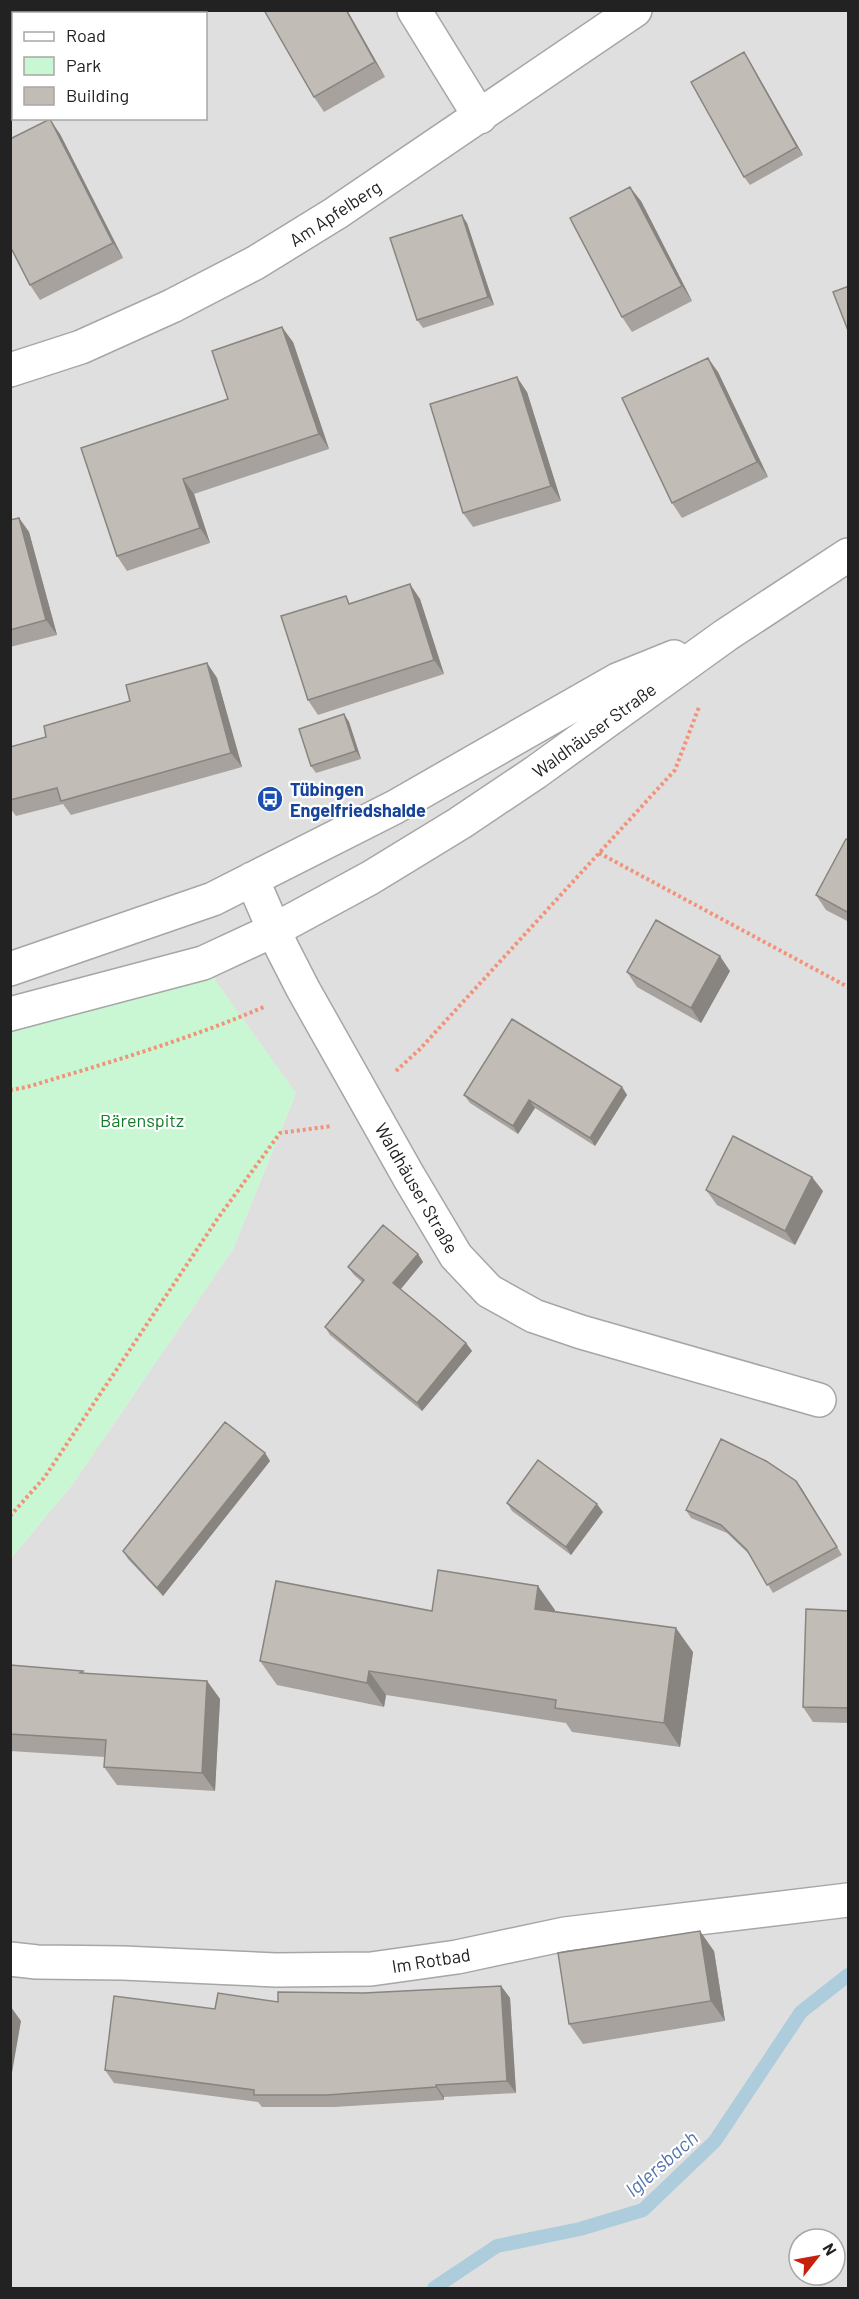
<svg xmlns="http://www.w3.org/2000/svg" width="859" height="2299" font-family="Barlow,sans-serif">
  <rect width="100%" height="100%" fill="#f1efe9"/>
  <path fill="#e0dfdf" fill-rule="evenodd" d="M 11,11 L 848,11 L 848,2288 L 11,2288 L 11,1558 L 72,1485 L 233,1249 L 296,1093 L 11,1023 ZM 14,14 L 206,14 L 206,118 L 14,118 ZM 799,2239 L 835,2239 L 835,2275 L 799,2275 Z"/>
  <path fill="#caf7d3" d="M 203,963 L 296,1093 L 233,1249 L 72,1485 L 11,1558 L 11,1023 Z"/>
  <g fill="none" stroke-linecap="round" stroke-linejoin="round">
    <path stroke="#adccdc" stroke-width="14" d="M 434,2288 L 497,2246 L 580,2229 L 643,2210 L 715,2141 L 801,2012 L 848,1975"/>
    <g stroke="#a6a6a6" stroke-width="36">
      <path id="street" d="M 414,10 L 480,117
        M 10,370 L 81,347 L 172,306 L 255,263 L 336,213 L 635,10
        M 252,879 L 282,948 L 303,989 L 409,1177 L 456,1256 L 489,1291 L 534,1316 L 581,1332 L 819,1400
        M 10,969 L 213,899 L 395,807 L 617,680 L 674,657
        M 10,1014 L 203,963 L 274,930 L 370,878 L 460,823 L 536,772 L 726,635 L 848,555
        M 10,1959 L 37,1962 L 123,1963 L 276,1970 L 371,1969 L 457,1957 L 565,1934 L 848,1900"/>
    </g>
    <path stroke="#f29379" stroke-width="4" stroke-dasharray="3 3" stroke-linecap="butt" d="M 599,853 L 848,987
      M 396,1071 L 420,1049 L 675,770 L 699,707
      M 10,1090 L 27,1087 C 107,1063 188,1040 266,1006
      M 10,1516 L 44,1478 L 218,1218 L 280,1133 L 332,1126"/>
    <use href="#street" stroke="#fff" stroke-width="33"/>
  </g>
  <path fill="#a7a29d" d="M 10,10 L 14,14 L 14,94 L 10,95 Z
    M 264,10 L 347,10 L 385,77 L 324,112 L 314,97 Z
    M 749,60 L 803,155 L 750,185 L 744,177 Z
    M 60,134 L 123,258 L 40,300 L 30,285 Z
    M 641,201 L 692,301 L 632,332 L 622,317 Z
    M 467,223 L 494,305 L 423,328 L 417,320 Z
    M 293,342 L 329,449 L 194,494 L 210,543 L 127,571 L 117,556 Z
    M 718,372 L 768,477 L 682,518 L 672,503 Z
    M 527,392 L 561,501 L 473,527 L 463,513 Z
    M 19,518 L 29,532 L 57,635 L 10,647 L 10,520 Z
    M 420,599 L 444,674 L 318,715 L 308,700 L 351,603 Z
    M 207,663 L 217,678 L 242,767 L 71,815 L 63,804 L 16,816 L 10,808 L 10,747 L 46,737 L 130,701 Z
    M 344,714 L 349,722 L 361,759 L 316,773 L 311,766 Z
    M 849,841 L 849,922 L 826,910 L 816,895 Z
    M 730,971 L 701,1023 L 637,987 L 627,972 Z
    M 622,1087 L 627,1095 L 595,1146 L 535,1108 L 518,1134 L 470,1103 L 464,1095 Z
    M 706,1190 L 823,1191 L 795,1245 L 717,1205 Z
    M 418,1254 L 423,1262 L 401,1289 L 466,1343 L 472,1351 L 422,1411 L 330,1335 L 325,1327 L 362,1282 L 354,1275 L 348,1267 Z
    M 265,1453 L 270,1461 L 163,1596 L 128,1559 L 123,1551 Z
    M 796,1481 L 842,1555 L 773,1593 L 751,1556 L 727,1533 L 691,1518 L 686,1510 Z
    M 507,1503 L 603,1512 L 571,1555 L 512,1511 Z
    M 555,1610 L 555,1611 L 693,1652 L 680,1747 L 572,1732 L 566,1723 L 386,1695 L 384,1707 L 277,1685 L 260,1661 L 432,1611 Z
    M 849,1611 L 849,1723 L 813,1722 L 803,1707 Z
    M 10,1665 L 83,1671 L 85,1674 L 207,1681 L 220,1699 L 215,1791 L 117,1785 L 104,1767 L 105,1757 L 10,1751 Z
    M 714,1951 L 725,2021 L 583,2044 L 569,2024 Z
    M 501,1986 L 510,1998 L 516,2093 L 444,2097 L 444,2100 L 335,2107 L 262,2107 L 258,2102 L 114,2083 L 105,2070 L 215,2009 L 278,2002 L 364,1993 Z"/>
  <path fill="#88847f" d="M 21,10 L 29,10 L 29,14 L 22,14 Z
    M 346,10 L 347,10 L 385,77 L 375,62 Z
    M 744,52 L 749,60 L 803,155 L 797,147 Z
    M 50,119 L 60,134 L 123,258 L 113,243 Z
    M 630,187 L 641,201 L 692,301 L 682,286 Z
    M 462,215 L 467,223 L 494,305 L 488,297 Z
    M 282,327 L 293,342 L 329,449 L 319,434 Z
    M 708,358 L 718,372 L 768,477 L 757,462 Z
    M 517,377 L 527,392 L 561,501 L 551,486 Z
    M 183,479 L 194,494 L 210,543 L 200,528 Z
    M 19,518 L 29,532 L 57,635 L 46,620 Z
    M 410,584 L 420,599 L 444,674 L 434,660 Z
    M 207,663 L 217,678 L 242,767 L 231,753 Z
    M 344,714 L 349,722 L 361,759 L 356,751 Z
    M 720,956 L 730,971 L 701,1023 L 691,1008 Z
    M 622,1087 L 627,1095 L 595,1146 L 590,1138 Z
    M 529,1100 L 535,1108 L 518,1134 L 513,1126 Z
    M 812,1177 L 823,1191 L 795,1245 L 785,1231 Z
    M 418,1254 L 423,1262 L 399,1291 L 393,1283 Z
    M 466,1343 L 472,1351 L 422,1411 L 417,1403 Z
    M 265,1453 L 270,1461 L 163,1596 L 157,1588 Z
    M 796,1481 L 802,1489 L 842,1555 L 837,1547 Z
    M 597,1504 L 603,1512 L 571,1555 L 566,1547 Z
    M 538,1586 L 555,1610 L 552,1633 L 535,1609 Z
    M 676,1628 L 693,1652 L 680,1747 L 664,1723 Z
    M 369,1671 L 386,1695 L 384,1707 L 367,1683 Z
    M 207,1681 L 220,1699 L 215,1791 L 202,1773 Z
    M 700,1931 L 714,1951 L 725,2021 L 711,2001 Z
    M 501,1986 L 510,1998 L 516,2093 L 507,2081 Z
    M 11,2007 L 21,2021 L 10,2084 L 10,2010 Z
    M 436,2085 L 444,2097 L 444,2100 L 436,2087 Z"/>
  <path fill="#c2bcb6" stroke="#88847f" stroke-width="1.5" d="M 10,10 L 21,10 L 22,14 L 14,14 L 14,78 L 10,78 Z
    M 264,10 L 346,10 L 375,62 L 314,97 Z
    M 744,52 L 797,147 L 744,177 L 691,82 Z
    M 50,119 L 113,243 L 30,285 L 10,246 L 10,139 Z
    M 630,187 L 682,286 L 622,317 L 570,218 Z
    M 462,215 L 488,297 L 417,320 L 390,238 Z
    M 849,286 L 849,333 L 833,292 Z
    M 282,327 L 319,434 L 183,479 L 200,528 L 117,556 L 81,448 L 228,399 L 212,351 Z
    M 708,358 L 757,462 L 672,503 L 622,398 Z
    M 517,377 L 551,486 L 463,513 L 430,404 Z
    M 19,518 L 46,620 L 10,630 L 10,520 Z
    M 410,584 L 434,660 L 308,700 L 281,616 L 346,596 L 349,604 Z
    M 207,663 L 231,753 L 61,801 L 57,788 L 10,800 L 10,747 L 46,737 L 44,726 L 130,701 L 126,685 Z
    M 344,714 L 356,751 L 311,766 L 299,729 Z
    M 846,839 L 849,841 L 849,913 L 816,895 Z
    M 656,920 L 720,956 L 691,1008 L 627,972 Z
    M 512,1019 L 622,1087 L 590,1138 L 529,1100 L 513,1126 L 464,1095 Z
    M 733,1136 L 812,1177 L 785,1231 L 706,1190 Z
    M 383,1225 L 418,1254 L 393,1283 L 466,1343 L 417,1403 L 325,1327 L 364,1280 L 348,1267 Z
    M 225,1422 L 265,1453 L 157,1588 L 123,1551 Z
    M 721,1439 L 766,1461 L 796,1481 L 837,1547 L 767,1585 L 747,1550 L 721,1525 L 686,1510 Z
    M 538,1460 L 597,1504 L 566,1547 L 507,1503 Z
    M 438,1570 L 538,1586 L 535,1609 L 676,1628 L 664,1723 L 555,1708 L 556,1700 L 369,1671 L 367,1683 L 260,1661 L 276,1581 L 432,1611 Z
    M 806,1609 L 849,1611 L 849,1708 L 803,1707 Z
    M 10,1665 L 83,1671 L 80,1673 L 207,1681 L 202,1773 L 104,1767 L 106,1740 L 10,1734 Z
    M 700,1931 L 711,2001 L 569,2024 L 558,1953 Z
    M 501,1986 L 507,2081 L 436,2085 L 436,2087 L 327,2095 L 254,2095 L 254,2090 L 105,2070 L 114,1996 L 215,2009 L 218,1993 L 278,2002 L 278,1992 L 364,1993 Z"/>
  <defs>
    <g id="bus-disc" transform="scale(1.35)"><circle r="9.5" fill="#1a4fb4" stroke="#fff"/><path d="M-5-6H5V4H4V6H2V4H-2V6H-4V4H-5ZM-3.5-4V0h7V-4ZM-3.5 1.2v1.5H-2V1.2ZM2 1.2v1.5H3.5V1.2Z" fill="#fff"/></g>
  </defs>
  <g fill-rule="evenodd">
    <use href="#bus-disc" x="270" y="799"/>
  </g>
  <g text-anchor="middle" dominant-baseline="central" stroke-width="4.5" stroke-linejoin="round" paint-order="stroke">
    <g font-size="18" fill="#222" stroke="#fff">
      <text transform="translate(335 213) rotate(-33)">Am Apfelberg</text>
      <text transform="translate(594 730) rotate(-36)">Waldhäuser Straße</text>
      <text transform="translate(417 1188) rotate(60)">Waldhäuser Straße</text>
      <text transform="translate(431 1960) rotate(-9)">Im Rotbad</text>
    </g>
    <g font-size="18" font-weight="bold" fill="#164399" stroke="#fff" text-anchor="start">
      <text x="290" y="789">Tübingen<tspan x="290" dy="21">Engelfriedshalde</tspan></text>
    </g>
    <g font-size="18" fill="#137c28" stroke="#fff">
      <text x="142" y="1120">Bärenspitz</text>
    </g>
    <g font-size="20" font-style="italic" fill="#5375ad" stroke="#fff">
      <text transform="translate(661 2163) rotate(-41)">Iglersbach</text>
    </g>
  </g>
  <rect width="859" height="2299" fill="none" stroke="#222222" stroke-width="24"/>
  <rect x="12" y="12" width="195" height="108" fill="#ffffff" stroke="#a7a7a7" stroke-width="1.5"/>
  <rect x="24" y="32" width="30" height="9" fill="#ffffff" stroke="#a7a7a7" stroke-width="1.5"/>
  <text x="66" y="42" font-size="18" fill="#222222">Road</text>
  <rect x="24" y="57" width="30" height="18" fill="#caf7d3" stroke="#a7a7a7" stroke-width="1.5"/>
  <text x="66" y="72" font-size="18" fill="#222222">Park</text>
  <rect x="24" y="87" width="30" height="18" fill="#c2bcb6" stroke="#a7a7a7" stroke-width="1.5"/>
  <text x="66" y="102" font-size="18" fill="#222222">Building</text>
  <g transform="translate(817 2257) rotate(59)"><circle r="28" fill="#ffffff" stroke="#a7a7a7" stroke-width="1.5"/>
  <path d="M0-4.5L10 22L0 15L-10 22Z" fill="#c7210c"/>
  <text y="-9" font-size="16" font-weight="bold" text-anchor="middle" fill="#222222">N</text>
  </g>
</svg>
